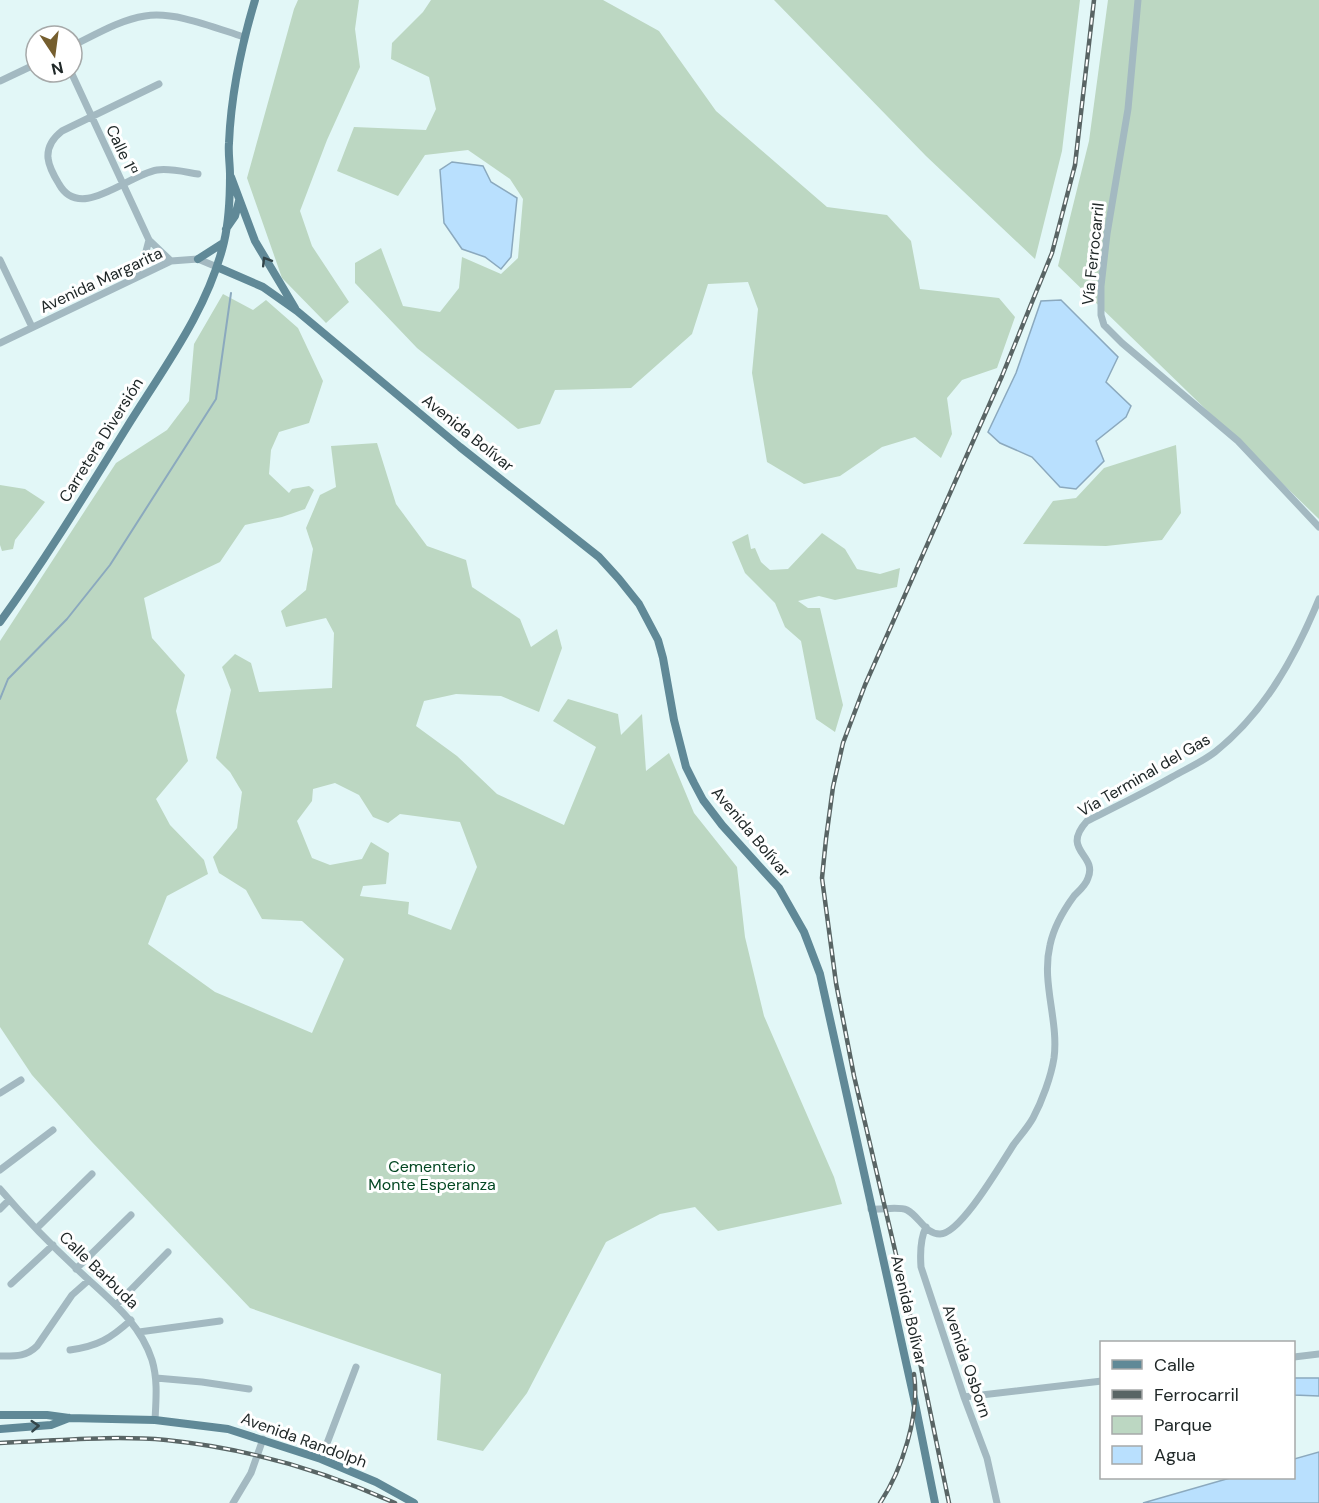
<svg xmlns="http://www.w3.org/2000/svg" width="1319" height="1503" font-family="'DM Sans',sans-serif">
  <rect width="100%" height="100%" fill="#e2f7f7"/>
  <path fill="#bcd7c2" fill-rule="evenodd" d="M 298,0 L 359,0 L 355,29 L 360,67 L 327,140 L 300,211 L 312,246 L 349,302 L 326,323 L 282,278 L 247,178 L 294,9 Z
    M 431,0 L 603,0 L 659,31 L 716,111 L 827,207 L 887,215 L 911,241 L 920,289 L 999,298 L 1015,317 L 997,368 L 962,380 L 947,398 L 952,434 L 941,458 L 915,437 L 882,447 L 840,476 L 804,484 L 767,462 L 752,373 L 758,309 L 748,282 L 708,284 L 692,334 L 631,388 L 555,390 L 540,424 L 518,429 L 417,348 L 355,283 L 355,263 L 381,248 L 403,306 L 440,312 L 459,288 L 462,257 L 501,274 L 518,258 L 523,199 L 510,179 L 468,150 L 425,155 L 398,196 L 337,171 L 354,127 L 426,130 L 436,109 L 429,77 L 391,59 L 392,43 L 423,12 Z
    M 774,0 L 1080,0 L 1062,151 L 1035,259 L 926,156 Z
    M 1108,0 L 1319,0 L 1319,519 L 1058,266 L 1089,141 Z
    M 223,294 L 253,310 L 266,300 L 298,328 L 323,381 L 309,423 L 279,432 L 271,450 L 269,474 L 289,493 L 292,489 L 309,486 L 314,490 L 305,509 L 282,517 L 245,525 L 220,562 L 144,598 L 152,638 L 185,675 L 176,711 L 188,761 L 156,799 L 170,825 L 204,860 L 208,874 L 167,896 L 148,944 L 215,992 L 312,1033 L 344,959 L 302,921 L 262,919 L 246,890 L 219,873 L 213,857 L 237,828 L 242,792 L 230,772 L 216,758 L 231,690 L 222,667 L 235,654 L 251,663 L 259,692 L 332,688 L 334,633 L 326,618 L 286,627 L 281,611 L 306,590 L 313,549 L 306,528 L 320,495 L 336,487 L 331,446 L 377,443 L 396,504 L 427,546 L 466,560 L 472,587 L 520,619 L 531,647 L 557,629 L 562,648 L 539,712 L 501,696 L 456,694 L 424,701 L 416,726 L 457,756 L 497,794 L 564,825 L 596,747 L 553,721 L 568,699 L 618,714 L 621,735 L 642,714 L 646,771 L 669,753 L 694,813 L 737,867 L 745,937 L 764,1016 L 834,1177 L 842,1204 L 718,1231 L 695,1207 L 660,1214 L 606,1242 L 527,1393 L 483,1451 L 437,1440 L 441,1374 L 250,1308 L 92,1142 L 32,1075 L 0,1027 L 0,641 L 116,463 L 167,430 L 189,401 L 194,344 ZM 335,783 L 359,795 L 373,817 L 388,823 L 400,814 L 460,822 L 477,867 L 451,930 L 408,914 L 409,902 L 360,896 L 363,886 L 386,884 L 389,853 L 371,842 L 362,859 L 330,865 L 312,858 L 297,821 L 312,801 L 313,789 Z
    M 1176,445 L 1181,513 L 1162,540 L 1106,546 L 1023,544 L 1053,501 L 1076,498 L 1104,468 Z
    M 0,485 L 25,489 L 45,502 L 15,540 L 13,549 L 2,551 L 0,545 Z
    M 822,533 L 845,549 L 857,569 L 880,574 L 900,568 L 897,587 L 835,600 L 819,596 L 798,601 L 808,608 L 820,608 L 843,705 L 835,732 L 816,719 L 801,641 L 785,627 L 775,603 L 745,573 L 732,542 L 748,534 L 751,549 L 755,548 L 761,562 L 770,570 L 788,569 Z"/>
  <path fill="#b9e0fe" stroke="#8ba9be" stroke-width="1.5" d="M 452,162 L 483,166 L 491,182 L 517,198 L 511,257 L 501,269 L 485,257 L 462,249 L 444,223 L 440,170 Z
    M 1061,300 L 1118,357 L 1106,382 L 1131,406 L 1126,417 L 1096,441 L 1104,461 L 1076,489 L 1060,487 L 1032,457 L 1000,443 L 988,432 L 1016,373 L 1041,301 Z
    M 1294,1378 L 1319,1378 L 1319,1396 L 1294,1395 Z
    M 1319,1452 L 1319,1503 L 1143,1503 L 1230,1478 L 1294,1478 L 1294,1459 Z"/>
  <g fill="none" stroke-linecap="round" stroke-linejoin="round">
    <path stroke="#8ba9be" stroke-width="2" d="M 0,699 L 8,679 L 67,619 L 110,565 L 216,399 L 231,293"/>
    <path stroke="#a3b9c1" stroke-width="7" d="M 1138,0 L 1128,109 L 1107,234 L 1101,286 L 1101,315 L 1104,325 L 1122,343 L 1238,441 L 1319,527
      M 72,46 C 95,35 119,20 145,16 C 175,11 215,28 244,37
      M 71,72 L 149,240 L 171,261
      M 0,81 L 36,64
      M 159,84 L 62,131 C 53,138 47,146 48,158 C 49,167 54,176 59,184 C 80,222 127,175 157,170 C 170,168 185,172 198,174
      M 0,260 L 32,327
      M 133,278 L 144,259 L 149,240
      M 0,343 L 171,261 L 198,259 L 217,267
      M 0,1093 L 21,1080
      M 0,1170 L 53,1130
      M 0,1189 C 24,1217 50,1244 77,1269 C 106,1297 139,1320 152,1360 C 158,1380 156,1400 155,1420
      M 0,1209 L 9,1200
      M 871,1209 C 882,1210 898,1206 907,1210 C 919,1216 925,1234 940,1234 C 961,1234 1002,1162 1014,1144 C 1020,1136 1028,1127 1033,1118 C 1042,1101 1051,1077 1054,1058 C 1059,1021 1041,983 1050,945 C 1054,926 1063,911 1074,896 C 1079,891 1086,885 1088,878 C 1098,854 1060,851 1087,821 C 1115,807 1144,793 1172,777 C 1186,769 1202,762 1215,752 C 1265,712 1295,657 1319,599
      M 926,1227 C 920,1239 920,1253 921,1267 L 964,1397 L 987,1458 L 997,1503
      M 37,1228 L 92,1174
      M 76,1269 L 131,1215
      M 11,1284 L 53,1245
      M 116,1305 L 168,1252
      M 139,1332 L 220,1321
      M 70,1350 C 98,1346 110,1339 131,1320
      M 0,1356 C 15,1356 26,1357 37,1346 L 72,1295 L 89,1280
      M 1294,1357 L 1319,1354
      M 156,1378 L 202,1382 L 249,1389
      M 964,1397 L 1102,1381
      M 321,1459 L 356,1367
      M 233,1503 L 251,1473 L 263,1439"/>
    <path stroke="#608997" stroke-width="8" d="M 231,177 L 255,241 L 295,308
      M 226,229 L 235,216 L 239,201
      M 198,259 L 223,243
      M 217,267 L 263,287 L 297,311 L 460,447 L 599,557 L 619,579 L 639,604 L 658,640 L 663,658 L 674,720 L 686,767 L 694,783 L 703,800 L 722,825 L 779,888 L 804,932 L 820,974 L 915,1403 L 935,1503
      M 0,622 C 46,559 86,493 127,427 C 163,369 208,310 224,242 C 229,221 230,196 230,175 C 230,164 228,153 229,143 C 231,94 241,47 255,0
      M 0,1415 L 47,1415 L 69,1418 L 155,1420 L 228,1429 L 321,1459 L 376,1482 L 414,1503
      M 0,1429 L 51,1425 L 69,1418"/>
    <g stroke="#596565" stroke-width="4.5">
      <path id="rail" d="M 0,1443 C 55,1441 111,1435 166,1440 C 245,1448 322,1470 395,1503
        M 880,1503 C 902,1470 920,1415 914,1374
        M 949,1503 L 910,1314 L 854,1076 L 836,983 L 822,878 L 826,839 L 833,787 L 843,743 L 865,685 L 1002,376 L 1052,253 L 1075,165 L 1094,0"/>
    </g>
    <use href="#rail" stroke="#fff" stroke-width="2" stroke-dasharray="7" stroke-linecap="butt"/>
  </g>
  <defs><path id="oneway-chevron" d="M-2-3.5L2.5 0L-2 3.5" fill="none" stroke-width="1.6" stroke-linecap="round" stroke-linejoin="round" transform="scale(1.5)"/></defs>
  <g stroke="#334549">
    <use href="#oneway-chevron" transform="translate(266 261) rotate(-122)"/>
    <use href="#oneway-chevron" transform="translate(35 1426) rotate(-4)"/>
  </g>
  <g text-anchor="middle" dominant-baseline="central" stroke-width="6" stroke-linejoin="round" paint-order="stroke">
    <g font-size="16" fill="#202828" stroke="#fff">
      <text transform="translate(122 150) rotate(65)">Calle 1ª</text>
      <text transform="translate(1093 254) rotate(-84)">Vía Ferrocarril</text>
      <text transform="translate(101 280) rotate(-25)">Avenida Margarita</text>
      <text transform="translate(468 433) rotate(39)">Avenida Bolívar</text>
      <text transform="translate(101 440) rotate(-58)">Carretera Diversión</text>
      <text transform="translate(1144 775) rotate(-30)">Vía Terminal del Gas</text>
      <text transform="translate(751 832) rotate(50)">Avenida Bolívar</text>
      <text transform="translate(99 1270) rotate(44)">Calle Barbuda</text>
      <text transform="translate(909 1310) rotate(77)">Avenida Bolívar</text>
      <text transform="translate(967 1361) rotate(71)">Avenida Osborn</text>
      <text transform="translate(304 1440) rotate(20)">Avenida Randolph</text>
    </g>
    <g font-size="16" fill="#034722" stroke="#fff">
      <text x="432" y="1166">Cementerio<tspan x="432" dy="18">Monte Esperanza</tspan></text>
    </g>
  </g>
  <rect x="1100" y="1341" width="195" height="138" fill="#ffffff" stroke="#a6a9a9" stroke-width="1.5"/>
  <rect x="1112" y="1360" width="30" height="9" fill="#608997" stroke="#a6a9a9" stroke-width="1.5"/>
  <text x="1154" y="1371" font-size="18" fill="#202828">Calle</text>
  <rect x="1112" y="1390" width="30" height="9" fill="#596565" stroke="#a6a9a9" stroke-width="1.5"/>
  <text x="1154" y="1401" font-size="18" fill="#202828">Ferrocarril</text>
  <rect x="1112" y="1416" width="30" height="18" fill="#bcd7c2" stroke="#a6a9a9" stroke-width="1.5"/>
  <text x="1154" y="1431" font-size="18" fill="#202828">Parque</text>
  <rect x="1112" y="1446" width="30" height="18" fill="#b9e0fe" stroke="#a6a9a9" stroke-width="1.5"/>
  <text x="1154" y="1461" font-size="18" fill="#202828">Agua</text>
  <g transform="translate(54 54) rotate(167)"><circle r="28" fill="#ffffff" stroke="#a6a9a9" stroke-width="1.5"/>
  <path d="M0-4.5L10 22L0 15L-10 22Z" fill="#755e2e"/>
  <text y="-9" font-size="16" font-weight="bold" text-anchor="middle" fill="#202828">N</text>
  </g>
</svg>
